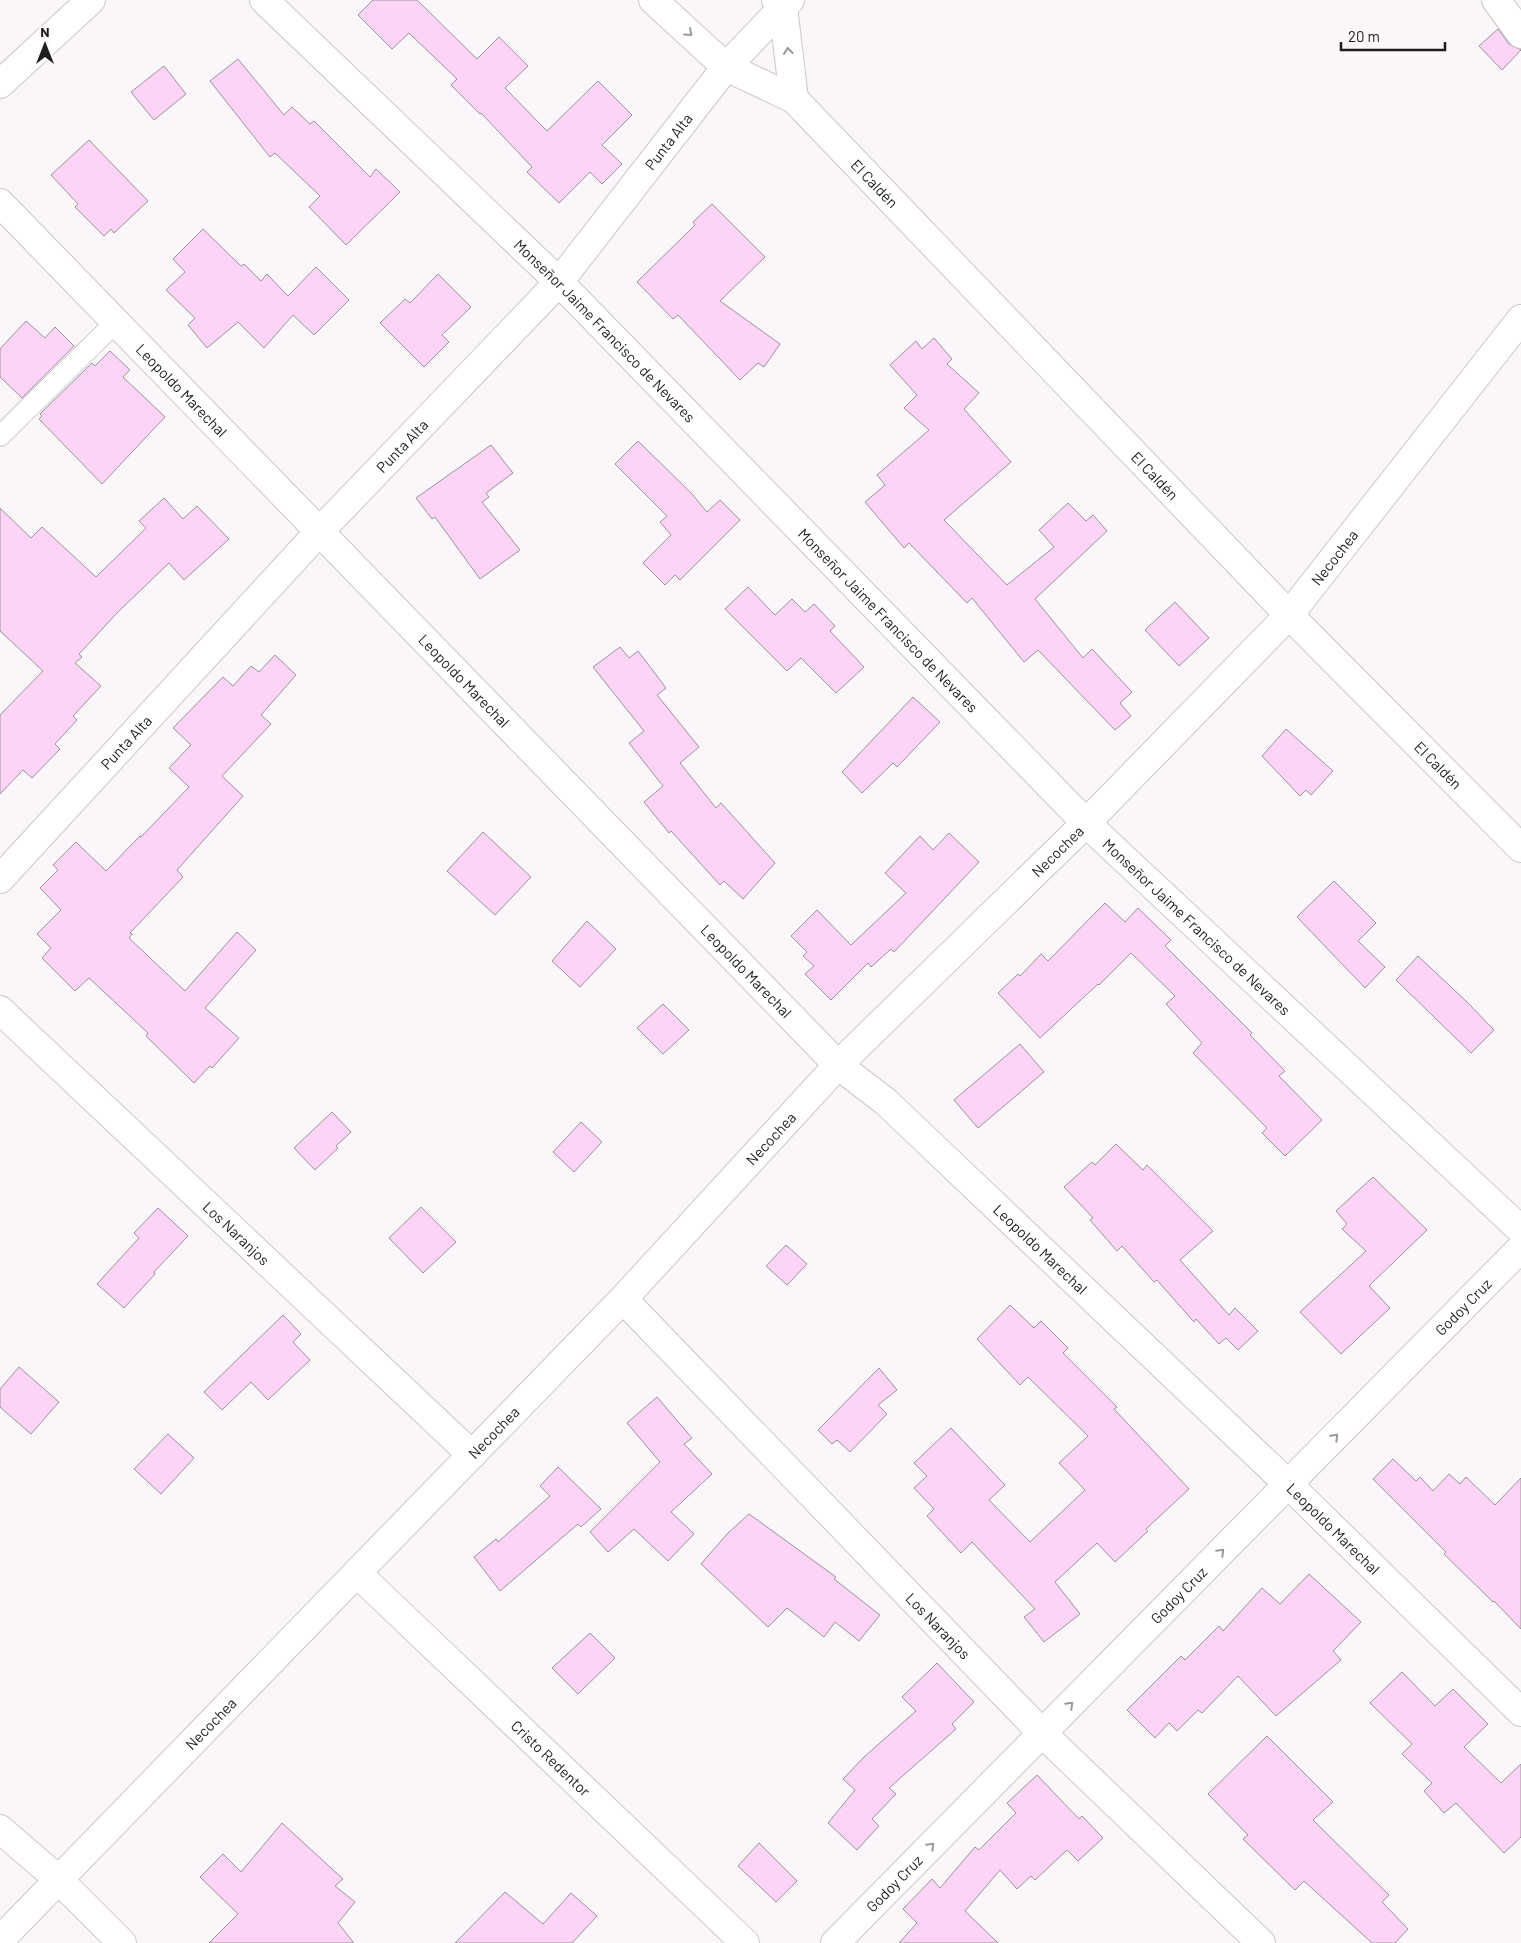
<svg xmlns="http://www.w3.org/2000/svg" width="1521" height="1943" font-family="Barlow,sans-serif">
  <rect width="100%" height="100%" fill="#faf6f9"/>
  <path fill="#fdd4f5" stroke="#989497" d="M 373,0 L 417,0 L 477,59 L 499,37 L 528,66 L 505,88 L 547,131 L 598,81 L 632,115 L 602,145 L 622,164 L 602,184 L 590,172 L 559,203 L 527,172 L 532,167 L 481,113 L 480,114 L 451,85 L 457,79 L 409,33 L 392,49 L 358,15 Z
    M 1498,29 L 1509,44 L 1521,50 L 1502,70 L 1479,46 Z
    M 238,59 L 284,115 L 292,107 L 310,124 L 314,121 L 370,177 L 376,169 L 400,192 L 346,245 L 309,207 L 320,196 L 275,153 L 270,157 L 210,81 Z
    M 164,66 L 186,94 L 154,120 L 131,92 Z
    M 89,140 L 148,201 L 114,233 L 111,229 L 104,236 L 75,207 L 78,204 L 51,175 Z
    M 712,204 L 765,257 L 720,301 L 780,344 L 764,367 L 758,363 L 740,380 L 678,315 L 673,319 L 637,282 L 695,225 L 693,222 Z
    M 203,229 L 241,266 L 244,264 L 261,281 L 267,274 L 288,296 L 316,267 L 349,300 L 314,335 L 293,315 L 264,348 L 238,322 L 207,348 L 188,325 L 195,318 L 166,290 L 185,272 L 173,259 Z
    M 438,274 L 471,307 L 442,335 L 449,342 L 424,367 L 380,323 L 405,299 L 410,303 Z
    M 26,321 L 45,338 L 55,327 L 74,346 L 22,398 L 0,377 L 0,349 Z
    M 934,338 L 952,359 L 947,364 L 979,393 L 964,409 L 1011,462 L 944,520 L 1007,585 L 1054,547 L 1039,530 L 1068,503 L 1086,521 L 1093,515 L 1107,531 L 1035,599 L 1083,658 L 1092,649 L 1132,692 L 1120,703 L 1131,716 L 1115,730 L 1038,650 L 1024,662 L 972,598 L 967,603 L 909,543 L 904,548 L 865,502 L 885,485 L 877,475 L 929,430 L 904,408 L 917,395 L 890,365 L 916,341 L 922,349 Z
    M 110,351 L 130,370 L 123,377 L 165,417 L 102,484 L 39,419 L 42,416 L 40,414 L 92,363 L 95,366 Z
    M 638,441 L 692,494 L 707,512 L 720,500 L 740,520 L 680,580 L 675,575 L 665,585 L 643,563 L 671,535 L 660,522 L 667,516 L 615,464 Z
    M 491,445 L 513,473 L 486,493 L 489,497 L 482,502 L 520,550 L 480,579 L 435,517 L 432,519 L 416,498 Z
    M 164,498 L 183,519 L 197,506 L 229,539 L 184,580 L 169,563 L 117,613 L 79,654 L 82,657 L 75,663 L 101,686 L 73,716 L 77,720 L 55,744 L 60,749 L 32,778 L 23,770 L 0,794 L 0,715 L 43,671 L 0,631 L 0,508 L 31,538 L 42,527 L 96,577 L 146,528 L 139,521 Z
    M 748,587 L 775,615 L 792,599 L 805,612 L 814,604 L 835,626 L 830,631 L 864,667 L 836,693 L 801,658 L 787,671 L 725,609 Z
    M 1175,602 L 1209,638 L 1179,666 L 1145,630 Z
    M 620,647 L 629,658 L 638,651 L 666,688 L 657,695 L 699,747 L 680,763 L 716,808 L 721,803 L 775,863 L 743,899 L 724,881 L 720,885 L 671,831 L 669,833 L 644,802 L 663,786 L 629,743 L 644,731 L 593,667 Z
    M 275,655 L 296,675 L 261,715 L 271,724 L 222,776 L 243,796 L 177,870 L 183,877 L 130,933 L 132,934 L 129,938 L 185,991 L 237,932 L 256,950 L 205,1008 L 239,1038 L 212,1068 L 210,1066 L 194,1083 L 146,1036 L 148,1033 L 89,978 L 75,991 L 42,958 L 51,948 L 37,934 L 61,910 L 40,888 L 58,870 L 53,865 L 76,842 L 106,871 L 140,836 L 141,837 L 189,787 L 169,768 L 191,745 L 173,728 L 223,677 L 233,686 L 251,666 L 259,672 Z
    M 913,697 L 940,722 L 897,767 L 893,763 L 862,793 L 842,772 Z
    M 1286,729 L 1333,771 L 1311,795 L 1306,790 L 1300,796 L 1262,756 Z
    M 483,832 L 531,877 L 495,915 L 447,871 Z
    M 949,833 L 979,862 L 894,952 L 891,949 L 871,967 L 868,963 L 831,1000 L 805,974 L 814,966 L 803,956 L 807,952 L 791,936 L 817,910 L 851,945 L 906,893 L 885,873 L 920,836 L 933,850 Z
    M 1334,881 L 1376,923 L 1358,941 L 1385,967 L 1365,988 L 1297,917 Z
    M 1105,903 L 1125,922 L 1138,908 L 1171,940 L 1165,946 L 1252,1033 L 1250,1035 L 1285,1071 L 1279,1076 L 1322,1120 L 1285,1156 L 1262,1133 L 1267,1128 L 1193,1053 L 1202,1043 L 1166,1004 L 1175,996 L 1131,953 L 1099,985 L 1098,984 L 1040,1038 L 998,993 L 1018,974 L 1020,976 L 1041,954 L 1048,961 Z
    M 587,921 L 616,949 L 580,987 L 552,961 Z
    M 1418,956 L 1467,1002 L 1494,1030 L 1471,1053 L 1396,980 Z
    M 663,1004 L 689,1030 L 663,1054 L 637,1028 Z
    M 1020,1044 L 1044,1072 L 978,1128 L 954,1100 Z
    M 332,1112 L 351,1132 L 336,1146 L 338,1148 L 315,1170 L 294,1148 Z
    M 581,1122 L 602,1142 L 574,1172 L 553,1152 Z
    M 1116,1144 L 1143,1170 L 1147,1165 L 1213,1231 L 1180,1260 L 1229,1315 L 1235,1308 L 1258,1331 L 1238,1350 L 1226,1338 L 1219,1344 L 1196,1319 L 1194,1322 L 1157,1280 L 1154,1282 L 1122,1246 L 1117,1251 L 1090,1220 L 1093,1218 L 1064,1187 L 1092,1162 L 1095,1165 Z
    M 1373,1177 L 1427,1230 L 1369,1286 L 1390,1308 L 1341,1354 L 1300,1312 L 1366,1251 L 1342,1229 L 1347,1224 L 1336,1211 Z
    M 421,1207 L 456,1242 L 423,1273 L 389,1238 Z
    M 158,1208 L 188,1236 L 154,1272 L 155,1274 L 124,1308 L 97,1284 L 139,1238 L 134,1233 Z
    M 786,1245 L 807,1264 L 787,1285 L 766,1266 Z
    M 1010,1305 L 1034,1328 L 1041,1321 L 1068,1348 L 1063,1353 L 1117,1407 L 1114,1409 L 1189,1489 L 1146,1529 L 1148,1531 L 1115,1562 L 1097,1543 L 1055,1582 L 1080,1614 L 1044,1642 L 1024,1617 L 1035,1609 L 972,1542 L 961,1553 L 927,1516 L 934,1509 L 914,1488 L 927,1476 L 914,1463 L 951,1428 L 1005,1485 L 989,1500 L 1030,1542 L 1085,1490 L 1059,1463 L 1088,1436 L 1028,1377 L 1020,1385 L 977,1339 Z
    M 283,1315 L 301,1334 L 293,1342 L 310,1360 L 268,1400 L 251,1382 L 222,1410 L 204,1392 Z
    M 19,1367 L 59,1402 L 31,1434 L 0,1407 L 0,1389 Z
    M 879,1368 L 897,1390 L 878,1405 L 887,1414 L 850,1452 L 837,1440 L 832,1444 L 818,1430 Z
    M 657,1397 L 692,1438 L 684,1444 L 712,1474 L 671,1512 L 694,1534 L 668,1561 L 634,1529 L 608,1552 L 590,1532 L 660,1462 L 627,1423 Z
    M 168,1434 L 194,1458 L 161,1494 L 134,1469 Z
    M 1393,1459 L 1416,1481 L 1420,1477 L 1433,1491 L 1449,1474 L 1460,1484 L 1466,1477 L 1495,1505 L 1521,1478 L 1521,1629 L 1494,1601 L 1493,1602 L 1444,1554 L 1446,1552 L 1373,1479 Z
    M 558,1467 L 601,1509 L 581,1527 L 578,1524 L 500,1591 L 474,1557 L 496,1539 L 498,1542 L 550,1496 L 540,1486 Z
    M 749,1514 L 836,1577 L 834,1579 L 880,1615 L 859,1641 L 835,1622 L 824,1637 L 787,1608 L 768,1627 L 701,1564 L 728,1533 Z
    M 1309,1574 L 1361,1622 L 1333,1651 L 1341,1660 L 1276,1716 L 1238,1676 L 1202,1713 L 1198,1710 L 1177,1731 L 1169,1723 L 1155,1738 L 1127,1710 L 1181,1656 L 1185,1660 L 1219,1626 L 1223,1631 L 1262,1588 L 1280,1604 Z
    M 590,1633 L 615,1658 L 578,1694 L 552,1668 Z
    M 937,1663 L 974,1702 L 952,1724 L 956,1729 L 889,1788 L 896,1794 L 872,1819 L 879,1826 L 857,1850 L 828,1823 L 855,1790 L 843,1779 L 864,1757 L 916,1711 L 902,1697 Z
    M 1402,1672 L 1435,1706 L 1453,1689 L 1488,1724 L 1464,1747 L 1501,1783 L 1521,1764 L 1521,1837 L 1504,1853 L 1456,1803 L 1444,1813 L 1424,1791 L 1432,1783 L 1402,1754 L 1412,1744 L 1370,1703 Z
    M 1267,1736 L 1333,1802 L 1313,1820 L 1389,1895 L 1382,1902 L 1408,1929 L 1395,1943 L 1372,1943 L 1304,1881 L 1295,1890 L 1243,1839 L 1248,1835 L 1208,1794 Z
    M 1037,1775 L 1079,1819 L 1082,1816 L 1103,1838 L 1078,1861 L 1067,1850 L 1035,1880 L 1031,1876 L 1017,1889 L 1000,1870 L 965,1911 L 998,1943 L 899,1943 L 917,1923 L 903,1909 L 932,1879 L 940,1888 L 975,1847 L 979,1850 L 1016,1813 L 1007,1803 Z
    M 282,1823 L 343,1879 L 335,1886 L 355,1902 L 338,1923 L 354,1943 L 209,1943 L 238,1914 L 200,1877 L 223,1854 L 241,1872 Z
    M 759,1843 L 797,1881 L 776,1902 L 738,1866 Z
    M 505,1892 L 543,1924 L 571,1893 L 597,1916 L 572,1943 L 455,1943 Z"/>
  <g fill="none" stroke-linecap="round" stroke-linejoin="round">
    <g stroke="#cbc7ca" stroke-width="22">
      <path id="lane" d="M 0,436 L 115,323"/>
    </g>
    <g stroke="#cbc7ca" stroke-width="30">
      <g id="street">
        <path id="s1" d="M 264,0 L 559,282 L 1086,823 L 1521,1230"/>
        <path id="s2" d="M 653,0 L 726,67 L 794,99 L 1289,615 L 1521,848"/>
        <path d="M 776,0 L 783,7 L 794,99"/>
        <path d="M 1496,0 L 1521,34"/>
        <path d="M 0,84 L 91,0"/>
        <path id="s3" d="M 0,203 L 838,1065 L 886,1102 L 1288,1484 L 1521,1712"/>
        <path id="s4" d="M 0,879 L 319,532 L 559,282 L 726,67 L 790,0"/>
        <path id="s5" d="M 0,1010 L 472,1455"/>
        <path id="s6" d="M 623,1299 L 1042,1733 L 1261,1943"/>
        <path id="s7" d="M 357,1573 L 745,1943"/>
        <path d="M 0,1829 L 59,1880 L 122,1943"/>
        <path id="s8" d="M 0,1940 L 623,1299 L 838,1065 L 1086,823 L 1289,615 L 1521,319"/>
        <path id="s9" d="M 835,1943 L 1521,1248"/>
      </g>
    </g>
    <use href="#lane" stroke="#fff" stroke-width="20"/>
    <use href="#street" stroke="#fff" stroke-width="28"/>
  </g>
  <defs><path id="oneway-chevron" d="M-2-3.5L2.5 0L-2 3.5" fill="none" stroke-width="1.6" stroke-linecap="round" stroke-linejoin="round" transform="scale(1.25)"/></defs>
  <g stroke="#9a999a">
    <use href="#oneway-chevron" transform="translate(689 33) rotate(42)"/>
    <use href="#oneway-chevron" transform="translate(788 51) rotate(-96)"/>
    <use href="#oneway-chevron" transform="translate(1335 1437) rotate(-45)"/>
    <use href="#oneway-chevron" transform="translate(1221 1552) rotate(-45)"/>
    <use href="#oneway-chevron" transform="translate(1070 1705) rotate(-45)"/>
    <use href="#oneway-chevron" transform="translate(931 1846) rotate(-45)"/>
  </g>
  <g text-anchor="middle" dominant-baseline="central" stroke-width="4.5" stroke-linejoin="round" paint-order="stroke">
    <g font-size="15" fill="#1e1d1e" stroke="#faf6f9">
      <text stroke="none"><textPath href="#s4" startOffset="996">Punta Alta</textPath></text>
      <text stroke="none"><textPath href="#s2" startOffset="291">El Caldén</textPath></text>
      <text stroke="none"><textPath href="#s1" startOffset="475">Monseñor Jaime Francisco de Nevares</textPath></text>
      <text stroke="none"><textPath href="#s3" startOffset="261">Leopoldo Marechal</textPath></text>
      <text stroke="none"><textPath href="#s4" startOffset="591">Punta Alta</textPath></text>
      <text stroke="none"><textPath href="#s2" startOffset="696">El Caldén</textPath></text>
      <text stroke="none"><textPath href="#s8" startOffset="1922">Necochea</textPath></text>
      <text stroke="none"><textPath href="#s1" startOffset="880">Monseñor Jaime Francisco de Nevares</textPath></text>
      <text stroke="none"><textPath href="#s3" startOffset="666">Leopoldo Marechal</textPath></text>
      <text stroke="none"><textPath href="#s4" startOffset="186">Punta Alta</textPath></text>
      <text stroke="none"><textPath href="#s2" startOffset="1101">El Caldén</textPath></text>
      <text stroke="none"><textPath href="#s8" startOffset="1518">Necochea</textPath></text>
      <text stroke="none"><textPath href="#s1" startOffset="1315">Monseñor Jaime Francisco de Nevares</textPath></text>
      <text stroke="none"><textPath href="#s3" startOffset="1071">Leopoldo Marechal</textPath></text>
      <text stroke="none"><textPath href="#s8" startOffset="1112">Necochea</textPath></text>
      <text stroke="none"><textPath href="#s5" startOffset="325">Los Naranjos</textPath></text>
      <text stroke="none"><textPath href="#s3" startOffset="1476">Leopoldo Marechal</textPath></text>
      <text stroke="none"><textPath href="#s9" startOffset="894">Godoy Cruz</textPath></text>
      <text stroke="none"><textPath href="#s8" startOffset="708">Necochea</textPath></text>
      <text stroke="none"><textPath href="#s3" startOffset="1881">Leopoldo Marechal</textPath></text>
      <text stroke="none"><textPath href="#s9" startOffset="489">Godoy Cruz</textPath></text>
      <text stroke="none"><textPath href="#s6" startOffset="454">Los Naranjos</textPath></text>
      <text stroke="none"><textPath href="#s8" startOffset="302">Necochea</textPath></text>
      <text stroke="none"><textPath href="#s7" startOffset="268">Cristo Redentor</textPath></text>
      <text stroke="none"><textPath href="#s9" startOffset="84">Godoy Cruz</textPath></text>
    </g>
  </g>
  <g transform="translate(45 45)" stroke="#faf6f9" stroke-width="4" paint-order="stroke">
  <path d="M0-4L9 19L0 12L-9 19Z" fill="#1e1d1e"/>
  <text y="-8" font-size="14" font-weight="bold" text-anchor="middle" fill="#1e1d1e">N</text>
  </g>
  <path d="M1341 42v8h104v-8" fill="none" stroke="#1e1d1e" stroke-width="2.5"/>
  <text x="1348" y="42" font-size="15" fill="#1e1d1e" stroke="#faf6f9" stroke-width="4" paint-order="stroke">20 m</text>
</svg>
